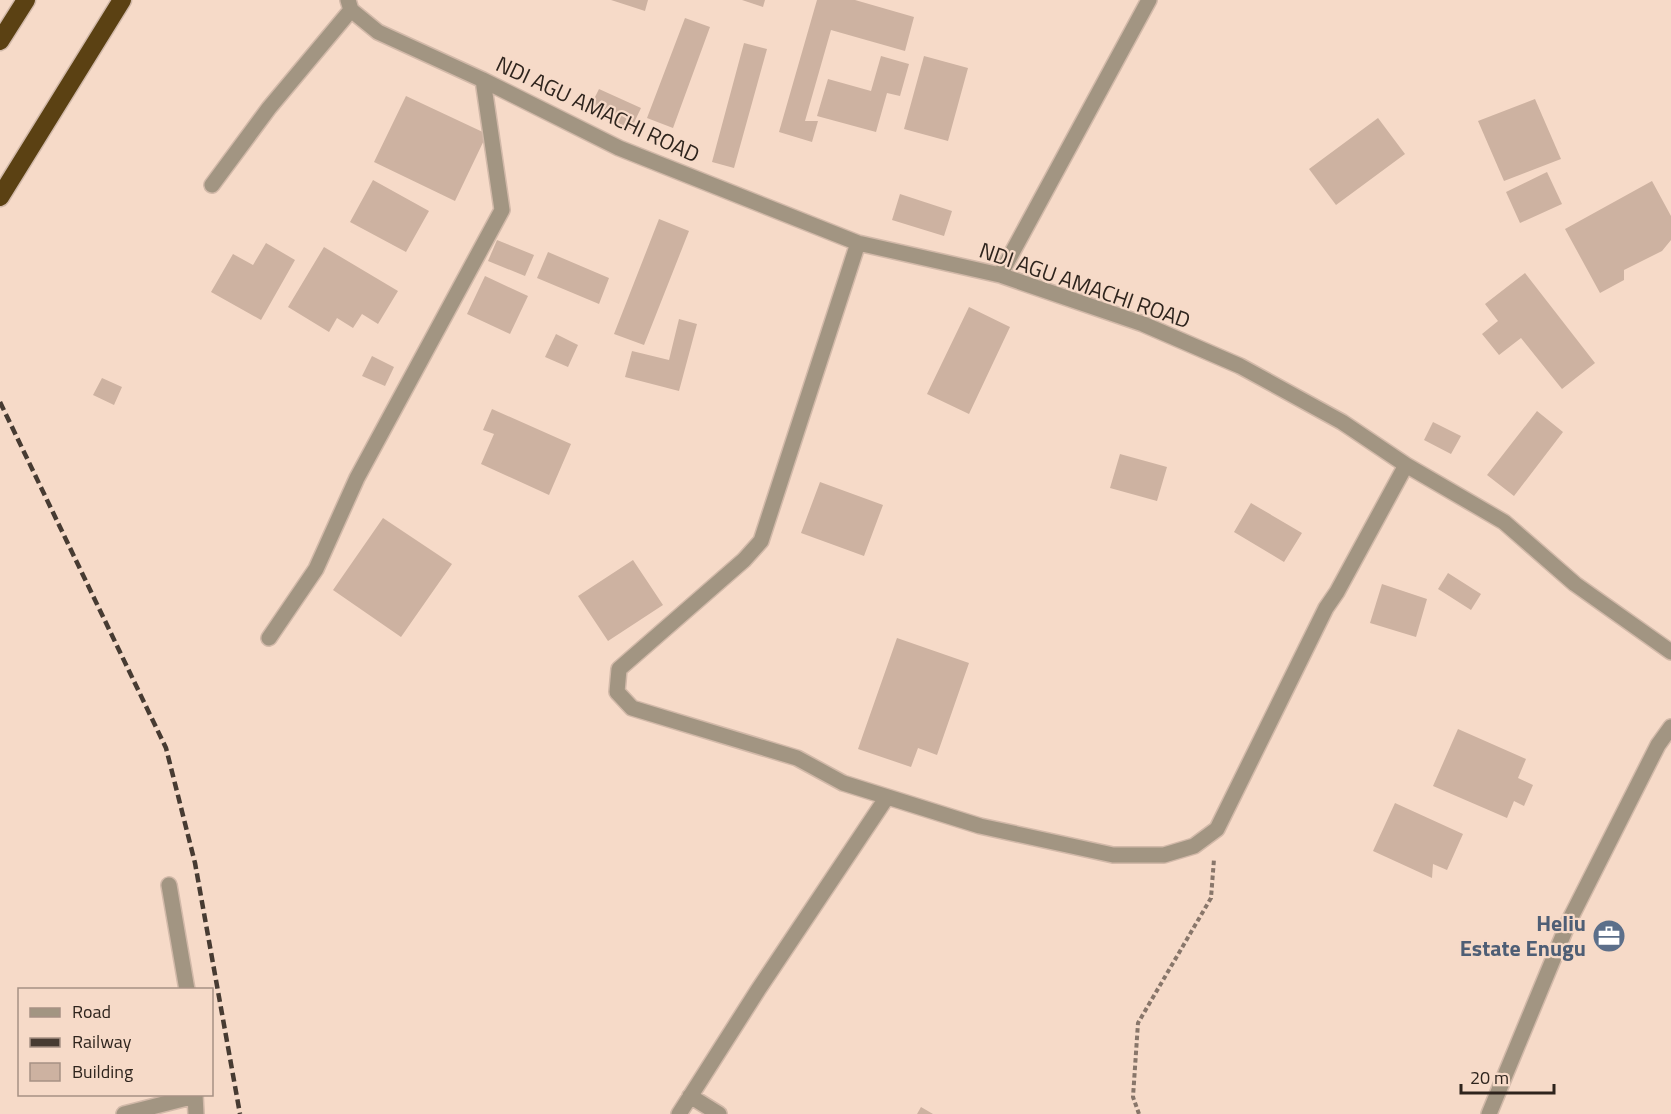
<svg xmlns="http://www.w3.org/2000/svg" width="1671" height="1114" font-family="'Titillium Web',sans-serif">
  <rect width="100%" height="100%" fill="#f6dac8"/>
  <path fill="#cdb2a1" d="M 611,0 L 648,0 L 645,11 Z
    M 742,0 L 765,0 L 763,7 Z
    M 817,0 L 855,0 L 914,17 L 905,51 L 831,30 L 805,121 L 818,121 L 812,142 L 779,132 Z
    M 685,18 L 710,27 L 673,128 L 647,118 Z
    M 744,43 L 767,49 L 734,168 L 712,162 Z
    M 881,56 L 909,64 L 900,96 L 887,93 L 876,132 L 817,116 L 828,79 L 871,91 Z
    M 924,56 L 968,68 L 948,141 L 904,129 Z
    M 599,89 L 641,108 L 631,129 L 589,109 Z
    M 406,96 L 487,134 L 455,201 L 374,162 Z
    M 1535,99 L 1561,159 L 1504,181 L 1478,121 Z
    M 1378,118 L 1405,154 L 1336,205 L 1309,169 Z
    M 1547,172 L 1562,204 L 1520,223 L 1506,192 Z
    M 373,180 L 429,211 L 406,252 L 350,222 Z
    M 1652,181 L 1671,216 L 1671,240 L 1662,251 L 1624,270 L 1624,280 L 1600,293 L 1565,229 Z
    M 900,194 L 952,211 L 944,236 L 892,220 Z
    M 659,219 L 689,231 L 644,345 L 614,334 Z
    M 497,240 L 534,255 L 525,276 L 488,261 Z
    M 266,243 L 295,260 L 261,320 L 211,292 L 233,254 L 253,265 Z
    M 324,247 L 398,291 L 378,324 L 362,314 L 353,328 L 337,318 L 329,332 L 288,307 Z
    M 548,252 L 609,278 L 599,304 L 537,278 Z
    M 1525,273 L 1595,363 L 1562,389 L 1521,338 L 1499,355 L 1482,334 L 1498,321 L 1485,304 Z
    M 485,276 L 528,296 L 510,334 L 467,314 Z
    M 969,307 L 1010,327 L 969,414 L 927,394 Z
    M 679,319 L 697,324 L 679,391 L 625,377 L 632,351 L 669,360 Z
    M 556,334 L 578,345 L 568,367 L 545,357 Z
    M 372,356 L 394,367 L 385,386 L 362,376 Z
    M 102,378 L 122,387 L 114,405 L 93,395 Z
    M 492,409 L 571,444 L 549,495 L 481,464 L 494,434 L 483,430 Z
    M 1537,411 L 1563,432 L 1514,496 L 1487,475 Z
    M 1433,422 L 1461,436 L 1451,454 L 1424,440 Z
    M 1120,454 L 1167,467 L 1157,501 L 1110,488 Z
    M 820,482 L 883,505 L 864,556 L 801,533 Z
    M 1251,503 L 1302,533 L 1284,562 L 1234,532 Z
    M 383,518 L 452,564 L 401,637 L 333,590 Z
    M 633,560 L 663,605 L 608,641 L 578,596 Z
    M 1448,573 L 1481,594 L 1471,610 L 1438,589 Z
    M 1382,584 L 1427,599 L 1416,637 L 1370,623 Z
    M 897,638 L 969,663 L 937,755 L 918,748 L 911,767 L 858,749 Z
    M 1458,729 L 1526,759 L 1518,778 L 1533,785 L 1524,806 L 1514,801 L 1507,818 L 1433,786 Z
    M 1395,803 L 1463,834 L 1447,870 L 1433,864 L 1432,878 L 1373,851 Z
    M 921,1107 L 933,1114 L 917,1114 Z"/>
  <g fill="none" stroke-linecap="round" stroke-linejoin="round">
    <g stroke="#d2b9a9" stroke-width="18">
      <path id="street" d="M 348,0 L 351,10 L 378,32 L 483,80 L 619,148 L 858,243 L 1000,275 L 1143,324 L 1240,366 L 1342,422 L 1406,465 L 1504,522 L 1575,584 L 1671,652
        M 212,185 L 269,108 L 351,10
        M 858,243 L 761,541 L 744,560 L 619,669 L 617,692 L 632,708 L 797,758 L 843,783 L 980,826 L 1113,855 L 1164,855 L 1194,846 L 1217,829 L 1326,608 L 1337,592 L 1406,465
        M 1000,275 L 1149,0
        M 269,638 L 316,569 L 357,478 L 502,210 L 483,80
        M 169,885 L 187,990
        M 195,1094 L 196,1114
        M 690,1096 L 719,1114
        M 124,1114 L 195,1096
        M 679,1114 L 758,990 L 887,797
        M 1489,1114 L 1569,921 L 1658,745 L 1671,727"/>
    </g>
    <g stroke="#d2b9a9" stroke-width="21">
      <path id="highway" d="M 0,41 L 26,0
        M 0,197 L 122,0"/>
    </g>
    <path stroke="#88766a" stroke-width="4" stroke-dasharray="4.5 3" stroke-linecap="butt" d="M 1139,1114 L 1133,1097 L 1138,1023 L 1211,898 L 1214,859"/>
    <use href="#street" stroke="#a29582" stroke-width="15"/>
    <use href="#highway" stroke="#5b4113" stroke-width="18"/>
    <path stroke="#473b32" stroke-width="4.5" stroke-dasharray="9 4.5" stroke-linecap="butt" d="M 0,402 L 166,748 L 195,863 L 240,1114"/>
  </g>
  <defs>
    <g id="office-disc" transform="scale(1.725)"><circle r="9.5" fill="#5c6f8a" stroke="#f6dac8"/><path d="M-6-3h4V-5.5h4V-3h4V5H-6ZM-1-4.5V-3h2v-1.5ZM-6 0V1H6V0Z" fill="#fff"/></g>
  </defs>
  <g fill-rule="evenodd">
    <use href="#office-disc" x="1609" y="936"/>
  </g>
  <g text-anchor="middle" dominant-baseline="central" stroke-width="4.5" stroke-linejoin="round" paint-order="stroke">
    <g font-size="22" fill="#2e241d" stroke="#f6dac8">
      <text transform="translate(598 109) rotate(25)">NDI AGU AMACHI ROAD</text>
      <text transform="translate(1085 285) rotate(19)">NDI AGU AMACHI ROAD</text>
    </g>
    <g font-size="22" font-weight="bold" fill="#4e5e75" stroke="#f6dac8" text-anchor="end">
      <text x="1586" y="923">Heliu<tspan x="1586" dy="25">Estate Enugu</tspan></text>
    </g>
  </g>
  <rect x="18" y="988" width="195" height="108" fill="#f6dac8" stroke="#a69184" stroke-width="1.5"/>
  <rect x="30" y="1008" width="30" height="9" fill="#a29582" stroke="#a69184" stroke-width="1.5"/>
  <text x="72" y="1018" font-size="18" fill="#2e241d">Road</text>
  <rect x="30" y="1038" width="30" height="9" fill="#473b32" stroke="#a69184" stroke-width="1.5"/>
  <text x="72" y="1048" font-size="18" fill="#2e241d">Railway</text>
  <rect x="30" y="1063" width="30" height="18" fill="#cdb2a1" stroke="#a69184" stroke-width="1.5"/>
  <text x="72" y="1078" font-size="18" fill="#2e241d">Building</text>
  <path d="M1461 1084v9h93v-9" fill="none" stroke="#2e241d" stroke-width="3"/>
  <text x="1470" y="1084" font-size="18" fill="#2e241d" stroke="#f6dac8" stroke-width="4.5" paint-order="stroke">20 m</text>
</svg>
